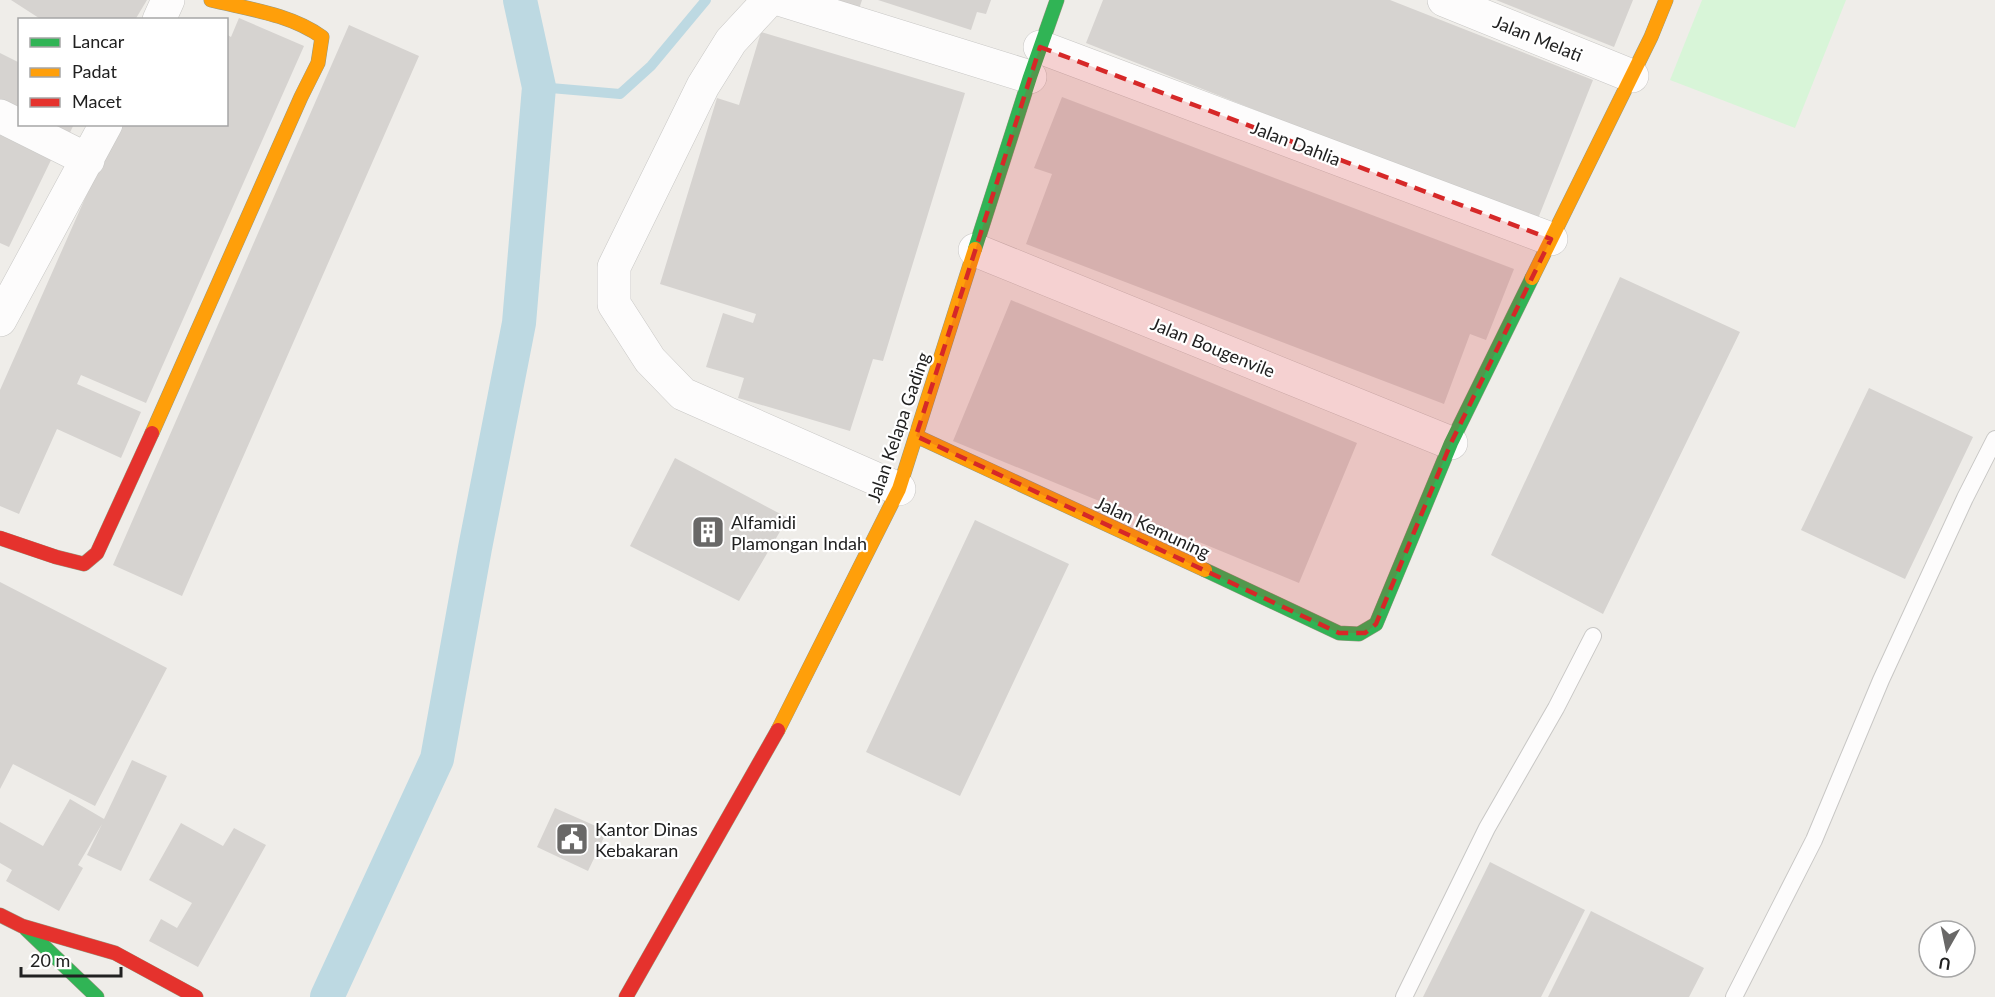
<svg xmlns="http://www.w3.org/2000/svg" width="1995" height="997" font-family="Lato,sans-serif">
  <rect width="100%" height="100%" fill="#efede9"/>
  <path fill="#d8f5d8" d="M 1702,0 L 1846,0 L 1795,128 L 1670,80 Z"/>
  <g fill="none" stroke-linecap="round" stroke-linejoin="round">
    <path stroke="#bdd9e2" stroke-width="10" d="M 539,87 L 620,94 L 651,66 L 706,0"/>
    <path stroke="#bdd9e2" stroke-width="34" d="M 327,997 L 437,759 L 475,548 L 519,323 L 539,87 L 520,0"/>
  </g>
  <path fill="#d6d3d0" d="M 11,0 L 147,0 L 135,20 L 42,20 Z
    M 832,0 L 862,0 L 859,9 Z
    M 878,0 L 991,0 L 986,14 L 977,12 L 971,30 Z
    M 1103,0 L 1390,0 L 1593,80 L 1537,221 L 1086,43 Z
    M 1496,0 L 1633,0 L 1614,47 Z
    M 239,18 L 304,46 L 146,403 L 81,375 L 77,384 L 141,412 L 121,458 L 57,429 L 19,514 L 0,506 L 0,390 L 118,124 L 226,124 L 226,34 L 231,37 Z
    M 349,25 L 419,56 L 182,596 L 113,565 Z
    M 761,32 L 965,93 L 883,361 L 873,359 L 850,431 L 738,398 L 744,378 L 706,367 L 723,313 L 753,323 L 756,314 L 660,284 L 717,98 L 739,105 Z
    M 0,53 L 20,63 L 20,120 L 0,110 Z
    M 1062,97 L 1514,269 L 1486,340 L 1470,334 L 1444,404 L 1026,244 L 1052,174 L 1034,168 Z
    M 29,124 L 74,124 L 65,143 Z
    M 0,132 L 52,158 L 9,247 L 0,243 Z
    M 1620,277 L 1740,332 L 1603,614 L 1491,555 Z
    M 1011,300 L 1357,443 L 1299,583 L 953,441 Z
    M 1869,388 L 1973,437 L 1905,579 L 1801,530 Z
    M 675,458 L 788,518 L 739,601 L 630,546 Z
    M 975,520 L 1069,564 L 960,796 L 866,752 Z
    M 0,582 L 167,668 L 95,806 L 13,764 L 0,789 Z
    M 132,760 L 167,776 L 121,871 L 87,855 L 102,824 L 78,865 L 83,868 L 59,911 L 6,881 L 12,870 L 0,863 L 0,822 L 43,846 L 70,799 L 104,819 Z
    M 555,808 L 607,831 L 588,871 L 537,847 Z
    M 181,823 L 223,846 L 234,828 L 266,845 L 198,967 L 149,941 L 161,919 L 177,928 L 192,903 L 149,880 Z
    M 1490,862 L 1585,910 L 1541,997 L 1423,997 Z
    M 1591,911 L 1704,968 L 1689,997 L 1548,997 Z"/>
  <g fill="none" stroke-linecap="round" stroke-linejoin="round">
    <g stroke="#c8c7c5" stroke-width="18">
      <path id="lane" d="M 1404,997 L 1487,828 L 1556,708 L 1593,636
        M 1734,997 L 1814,840 L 1881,680 L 1965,498 L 1995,439"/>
    </g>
    <g stroke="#c8c7c5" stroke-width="34">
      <path id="street" d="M 769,0 L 731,41 L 703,86 L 614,267 L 614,304 L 650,360 L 683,394 L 899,489
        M 782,0 L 1030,77
        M 1444,0 L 1632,76
        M 159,20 L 168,0
        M 1040,47 L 1551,239
        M 0,116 L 88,160
        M 975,250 L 1451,443
        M 0,320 L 106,124"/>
    </g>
    <g stroke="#979980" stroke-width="15">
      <path id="fast" d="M 975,249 L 1030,77 L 1057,0
        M 1205,570 L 1339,633 L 1359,634 L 1376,624 L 1451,443 L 1532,278
        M 26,929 L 97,997"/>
    </g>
    <g stroke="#979980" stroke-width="15">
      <path id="slow" d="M 1532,278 L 1651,37 L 1666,0
        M 152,433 L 301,97 L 318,63 L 322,37 C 290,14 248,9 211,0
        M 916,436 L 1205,570
        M 778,730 L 899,489 L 975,249"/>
    </g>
    <g stroke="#979980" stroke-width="15">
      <path id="jam" d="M 0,538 L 56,557 L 84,564 L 97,553 L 152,433
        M 0,915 L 22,926 L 115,953 L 196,997
        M 626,997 L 778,730"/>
    </g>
    <use href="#lane" stroke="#fdfcfc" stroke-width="16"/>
    <use href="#street" stroke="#fdfcfc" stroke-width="33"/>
    <use href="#fast" stroke="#30b455" stroke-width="14"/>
    <use href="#slow" stroke="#ff9f0a" stroke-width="14"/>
    <use href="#jam" stroke="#e5322d" stroke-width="14"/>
  </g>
  <path fill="#d62828" fill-opacity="0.2" stroke="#d62828" stroke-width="4.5" stroke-dasharray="12 8" stroke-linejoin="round" d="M 1040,47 L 1551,239 L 1451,443 L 1376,624 L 1365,633 L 1339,633 L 916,436 Z"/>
  <defs>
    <g id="building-square" transform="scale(1.725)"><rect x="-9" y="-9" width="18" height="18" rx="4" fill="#696867" stroke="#fff"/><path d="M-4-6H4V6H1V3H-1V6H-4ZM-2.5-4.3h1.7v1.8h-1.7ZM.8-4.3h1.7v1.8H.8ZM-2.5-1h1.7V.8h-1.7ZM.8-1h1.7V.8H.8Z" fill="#fff"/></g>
    <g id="civic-square" transform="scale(1.725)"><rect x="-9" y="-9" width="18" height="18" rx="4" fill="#696867" stroke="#fff"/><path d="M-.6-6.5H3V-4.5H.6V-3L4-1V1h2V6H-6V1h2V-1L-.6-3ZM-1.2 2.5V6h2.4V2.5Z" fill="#fff"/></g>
  </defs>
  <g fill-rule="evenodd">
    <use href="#building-square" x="708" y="532"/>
    <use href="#civic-square" x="572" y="839"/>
  </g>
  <g text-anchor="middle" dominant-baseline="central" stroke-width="4.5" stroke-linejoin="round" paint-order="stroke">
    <g font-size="18" fill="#212121" stroke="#fff">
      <text transform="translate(1538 38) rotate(22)">Jalan Melati</text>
      <text transform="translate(1296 143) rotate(21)">Jalan Dahlia</text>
      <text transform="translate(1213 347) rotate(22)">Jalan Bougenvile</text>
      <text transform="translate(898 427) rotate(-71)">Jalan Kelapa Gading</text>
      <text transform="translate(1153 527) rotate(25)">Jalan Kemuning</text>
    </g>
    <g font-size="18" fill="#212121" stroke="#fff" text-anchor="start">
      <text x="731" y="522">Alfamidi<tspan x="731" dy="21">Plamongan Indah</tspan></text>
      <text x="595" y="829">Kantor Dinas<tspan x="595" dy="21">Kebakaran</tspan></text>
    </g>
  </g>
  <rect x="18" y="18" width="210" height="108" fill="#ffffff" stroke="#a6a6a6" stroke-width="1.5"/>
  <rect x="30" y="38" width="30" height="9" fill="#30b455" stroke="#a6a6a6" stroke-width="1.5"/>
  <text x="72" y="48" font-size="18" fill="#212121">Lancar</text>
  <rect x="30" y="68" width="30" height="9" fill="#ff9f0a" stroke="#a6a6a6" stroke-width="1.5"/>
  <text x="72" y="78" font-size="18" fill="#212121">Padat</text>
  <rect x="30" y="98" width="30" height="9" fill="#e5322d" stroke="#a6a6a6" stroke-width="1.5"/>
  <text x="72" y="108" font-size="18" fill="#212121">Macet</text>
  <g transform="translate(1947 949) rotate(189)"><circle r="28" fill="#ffffff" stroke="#a6a6a6" stroke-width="1.5"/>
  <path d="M0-4.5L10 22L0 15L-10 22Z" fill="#696867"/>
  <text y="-9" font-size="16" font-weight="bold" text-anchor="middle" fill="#212121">U</text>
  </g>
  <path d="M21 967v9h100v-9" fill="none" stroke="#212121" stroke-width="3"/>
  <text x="30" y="967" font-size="18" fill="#212121" stroke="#ffffff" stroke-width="4.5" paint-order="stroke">20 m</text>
</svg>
